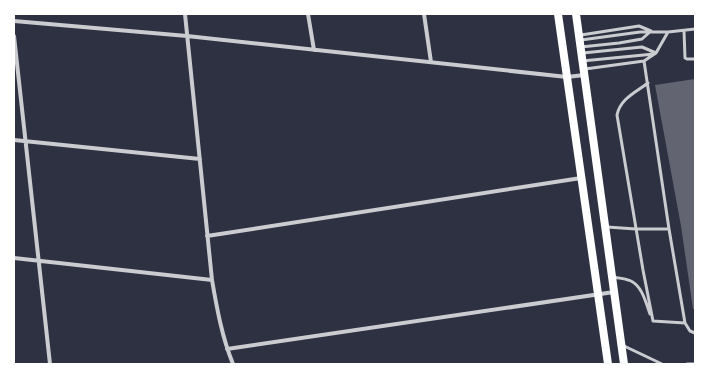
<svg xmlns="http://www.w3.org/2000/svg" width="709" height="378" font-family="Karla,sans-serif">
  <rect width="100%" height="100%" fill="#2d3142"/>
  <path fill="#626471" d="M 695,79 L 695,309 L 693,309 L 681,226 L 655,85 Z"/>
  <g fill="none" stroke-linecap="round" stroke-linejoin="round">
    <path stroke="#caccd0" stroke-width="3" d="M 684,31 L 685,58 L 687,59 L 695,59
      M 581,35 L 639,26 L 651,31 L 642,39 L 619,43 L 581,47
      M 581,40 L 640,32 L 668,32 L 695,29
      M 583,53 L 642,47 L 656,53
      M 582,61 L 654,54
      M 644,61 L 669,229 L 685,323 L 690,331 L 695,333
      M 585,69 L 644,61 L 656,53 L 668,32
      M 648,83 C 636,92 620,99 617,115 L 643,270 L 653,321
      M 607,227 L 636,229 L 669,229
      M 612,277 C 618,278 625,278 631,281 C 642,286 646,303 650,314
      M 653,321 L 685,323
      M 622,345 L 662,364
      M 687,364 L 695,364"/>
    <path stroke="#caccd0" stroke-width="4" d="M 185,14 L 212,280 C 217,309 222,337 233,364
      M 308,14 L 314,50
      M 424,14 L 431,62
      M 14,21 L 187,36 L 567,77 L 584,75
      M 14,36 L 50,364
      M 14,140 L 200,159
      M 207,236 L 581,178
      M 14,258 L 212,280
      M 227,349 L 614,292"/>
    <path stroke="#fff" stroke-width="8" d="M 558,14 L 608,364
      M 576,14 L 624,364"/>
  </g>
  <rect width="709" height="378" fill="none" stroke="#ffffff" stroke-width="30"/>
</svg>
